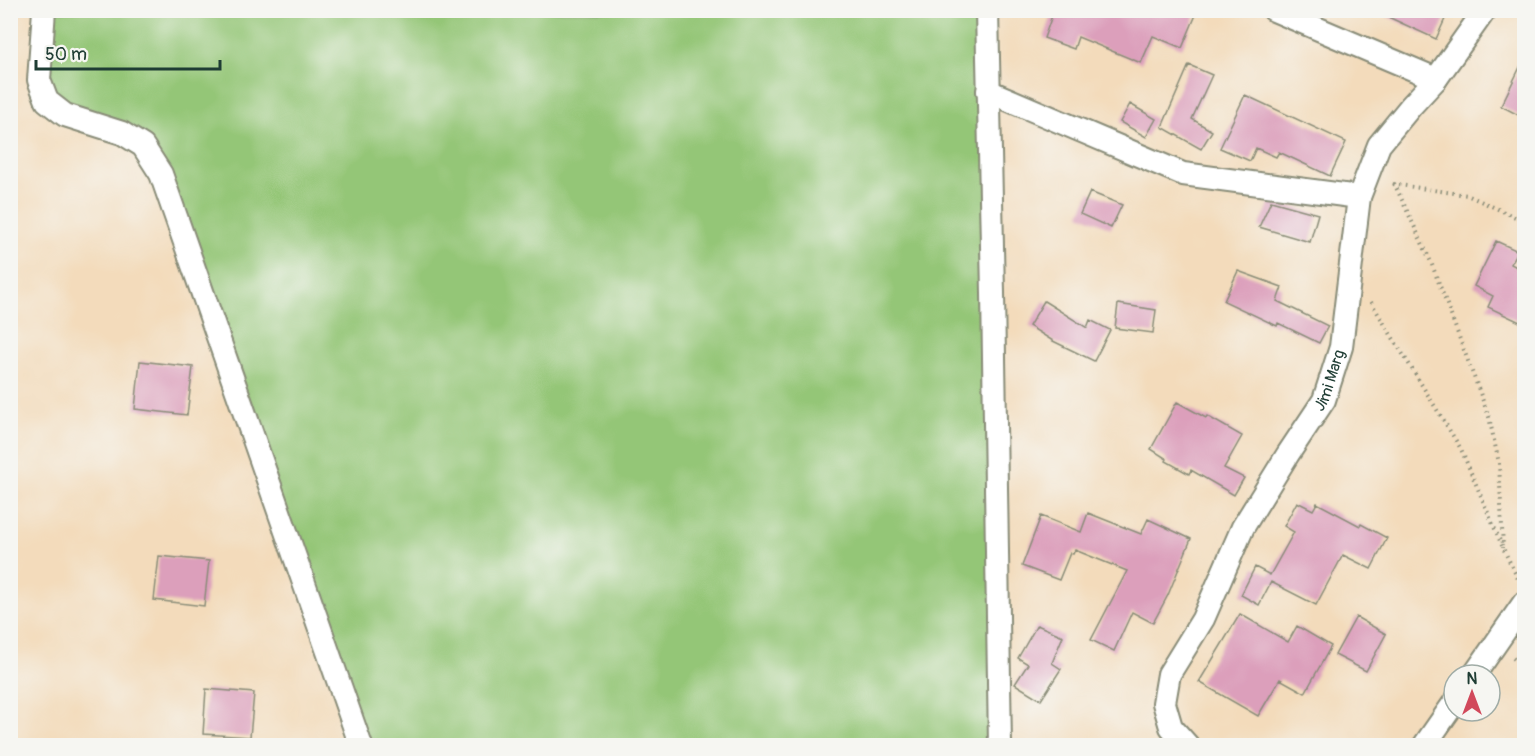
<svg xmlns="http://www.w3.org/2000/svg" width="1535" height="756" font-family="Pangolin,sans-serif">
  <rect width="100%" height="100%" fill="#f6f6f2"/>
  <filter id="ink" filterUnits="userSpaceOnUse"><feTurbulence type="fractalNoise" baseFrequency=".0167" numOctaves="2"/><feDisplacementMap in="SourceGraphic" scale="12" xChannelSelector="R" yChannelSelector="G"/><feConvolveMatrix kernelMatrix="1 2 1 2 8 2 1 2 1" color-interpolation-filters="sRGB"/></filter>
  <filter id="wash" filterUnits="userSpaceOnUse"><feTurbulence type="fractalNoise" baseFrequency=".008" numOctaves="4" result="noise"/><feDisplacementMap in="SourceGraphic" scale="24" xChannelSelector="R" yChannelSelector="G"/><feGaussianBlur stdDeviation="1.35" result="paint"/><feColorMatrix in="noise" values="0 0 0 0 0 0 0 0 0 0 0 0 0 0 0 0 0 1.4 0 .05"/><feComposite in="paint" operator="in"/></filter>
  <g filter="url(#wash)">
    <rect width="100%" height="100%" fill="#f3dbbb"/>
    <path fill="#94c677" stroke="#5a8256" stroke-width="1.5" d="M 44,11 L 987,11 L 1000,745 L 361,745 L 143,146 L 47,101 Z"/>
    <g id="blocks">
      <path fill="#dc9fbb" d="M 1054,10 L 1198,10 L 1182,48 L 1153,36 L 1141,63 L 1078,37 L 1074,49 L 1044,38 Z
        M 1373,10 L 1449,10 L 1436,39 Z
        M 1524,59 L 1524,118 L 1501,106 Z
        M 1189,65 L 1212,75 L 1192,119 L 1212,131 L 1201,149 L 1162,127 Z
        M 1245,95 L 1346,142 L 1330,176 L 1279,152 L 1276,157 L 1256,148 L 1250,161 L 1220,148 Z
        M 1130,104 L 1156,119 L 1146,137 L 1120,122 Z
        M 1090,192 L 1122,205 L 1111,228 L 1080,214 Z
        M 1271,201 L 1318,214 L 1310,242 L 1259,227 Z
        M 1496,241 L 1518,251 L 1511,264 L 1524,271 L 1524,324 L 1488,307 L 1493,296 L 1474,286 Z
        M 1238,271 L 1282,287 L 1277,301 L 1328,326 L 1319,343 L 1278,323 L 1277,326 L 1224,301 Z
        M 1044,301 L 1087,328 L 1090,320 L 1110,330 L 1094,361 L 1053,341 L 1029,326 Z
        M 1118,304 L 1156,310 L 1153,333 L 1115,328 Z
        M 140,361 L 193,367 L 187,415 L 135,409 Z
        M 1177,402 L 1206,418 L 1207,416 L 1242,436 L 1224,468 L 1244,478 L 1234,495 L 1191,470 L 1189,474 L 1166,461 L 1167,459 L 1151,449 Z
        M 1297,502 L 1313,510 L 1317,503 L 1360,526 L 1361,524 L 1387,538 L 1371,569 L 1343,555 L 1316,605 L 1271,582 L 1259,605 L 1241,595 L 1255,567 L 1270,575 L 1294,532 L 1284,526 Z
        M 1088,513 L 1141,534 L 1148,519 L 1191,539 L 1168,595 L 1153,623 L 1132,612 L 1114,651 L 1091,640 L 1127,571 L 1075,550 L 1073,554 L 1070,553 L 1059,580 L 1022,566 L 1041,516 L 1081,532 Z
        M 159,556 L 209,561 L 204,606 L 154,600 Z
        M 1240,614 L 1288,642 L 1297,626 L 1331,646 L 1305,693 L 1280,679 L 1258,716 L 1199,682 Z
        M 1356,617 L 1386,634 L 1366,671 L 1335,655 Z
        M 1037,625 L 1063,636 L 1052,663 L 1061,669 L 1041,700 L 1015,684 L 1028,664 L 1018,658 Z
        M 206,689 L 254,693 L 250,737 L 203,734 Z"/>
    </g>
  </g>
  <g filter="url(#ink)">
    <use href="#blocks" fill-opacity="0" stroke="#898c78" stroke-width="1.5"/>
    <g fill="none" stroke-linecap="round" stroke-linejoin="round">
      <g stroke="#898c78" stroke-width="26">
        <g id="street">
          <path d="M 44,10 L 39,80 L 47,101 L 65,115 L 122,133 L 143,146 L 161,174 L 361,746"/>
          <path d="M 987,10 L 993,293 L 1000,746"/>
          <path d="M 1274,10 L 1436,79"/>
          <path d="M 988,91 L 1183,174 L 1359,197"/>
          <path d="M 1474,675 L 1524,603"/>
          <path id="s1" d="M 1188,746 L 1171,727 L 1164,703 L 1169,674 L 1203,619 L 1243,527 L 1288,454 L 1324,400 L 1341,347 L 1359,197 L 1379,145 L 1411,106 L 1436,79 L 1485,10"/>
          <path d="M 1424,746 L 1454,703"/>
        </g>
      </g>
      <path stroke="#898c78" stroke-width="4" stroke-dasharray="1.5 4.5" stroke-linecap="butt" d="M 1394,183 L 1431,262 L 1489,417 L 1499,463 L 1503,548
        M 1393,184 L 1467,195 L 1524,221
        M 1371,302 L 1461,449 L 1503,548 L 1519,581
        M 1513,658 L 1524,667"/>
      <use href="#street" stroke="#fff" stroke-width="22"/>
    </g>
  </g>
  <g text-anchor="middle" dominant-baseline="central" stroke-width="5" stroke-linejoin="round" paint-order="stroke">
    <g font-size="16" fill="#1f3d34" stroke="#f6f6f2">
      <text stroke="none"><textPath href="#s1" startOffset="416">Jimi Marg</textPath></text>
    </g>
  </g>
  <rect width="1535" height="756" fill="none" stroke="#f6f6f2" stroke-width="36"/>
  <g transform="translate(1472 693)"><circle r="28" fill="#f6f6f2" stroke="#a0aca6" stroke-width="1.5"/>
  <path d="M0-4.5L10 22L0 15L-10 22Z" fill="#d1495b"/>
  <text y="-9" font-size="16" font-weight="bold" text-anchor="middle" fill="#1f3d34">N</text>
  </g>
  <path d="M36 60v9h184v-9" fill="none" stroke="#1f3d34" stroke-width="3"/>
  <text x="45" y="60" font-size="18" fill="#1f3d34" stroke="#f6f6f2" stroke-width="4.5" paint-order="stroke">50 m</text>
</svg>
